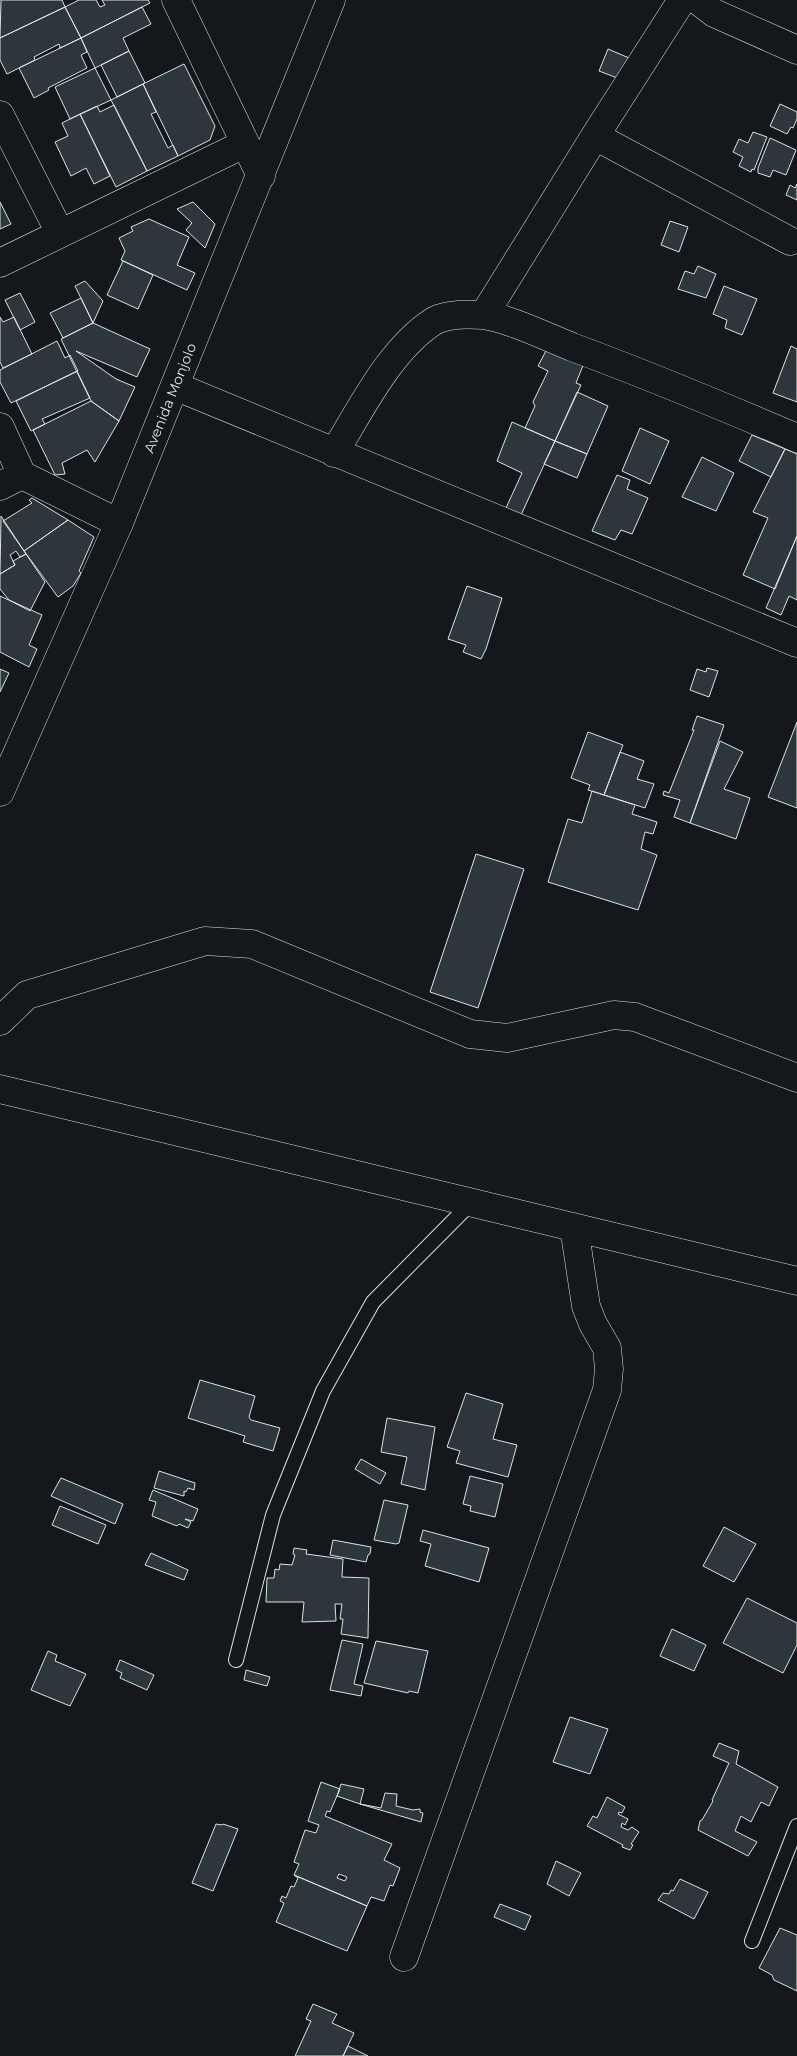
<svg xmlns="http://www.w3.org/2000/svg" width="797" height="2056" font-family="Montserrat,sans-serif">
  <rect width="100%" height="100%" fill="#14181c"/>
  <path fill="#2c363c" stroke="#d8e6dc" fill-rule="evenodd" d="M 1,0 L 62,0 L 65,7 L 0,38 Z
    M 79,0 L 96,0 L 100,7 L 105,5 L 102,0 L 148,0 L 150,3 L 81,38 L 65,7 Z
    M 65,7 L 81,38 L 60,48 L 59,44 L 34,57 L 35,60 L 7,74 L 0,60 L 0,38 Z
    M 142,7 L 151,24 L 123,38 L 129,51 L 95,68 L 81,38 Z
    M 81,38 L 87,52 L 81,55 L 87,68 L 48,88 L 49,90 L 34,98 L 19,68 Z
    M 608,49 L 629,58 L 620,79 L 599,71 Z
    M 129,51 L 145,83 L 117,97 L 101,65 Z
    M 184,64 L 215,126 L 210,140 L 178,156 L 143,84 Z
    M 95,68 L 111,100 L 70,119 L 55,87 Z
    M 143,84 L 156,112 L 151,114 L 168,148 L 173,145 L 178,156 L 147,171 L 111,100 Z
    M 780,104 L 797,112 L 797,119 L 793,128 L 791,127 L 787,134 L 770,126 Z
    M 114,105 L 147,171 L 116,187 L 80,114 L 97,106 L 100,112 Z
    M 80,114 L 110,176 L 94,184 L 86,168 L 71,176 L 55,142 L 68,136 L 62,123 Z
    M 753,132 L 767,137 L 754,170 L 752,169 L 751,172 L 739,166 L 743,157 L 733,152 L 739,139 L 748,143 Z
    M 770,138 L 796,150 L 786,175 L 773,170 L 770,177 L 758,173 L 758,168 Z
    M 797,184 L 797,200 L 786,195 L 790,185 L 795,188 Z
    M 0,202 L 11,224 L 0,229 Z
    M 193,202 L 215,224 L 205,248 L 186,230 L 192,223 L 177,209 Z
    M 149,219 L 189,237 L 177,265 L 195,273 L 187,290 L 121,260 L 125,251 L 119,238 L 133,231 L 131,227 Z
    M 670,221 L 688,227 L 679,252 L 661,245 Z
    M 123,261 L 153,275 L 138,309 L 107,295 Z
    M 698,266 L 716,274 L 706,298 L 678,289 L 685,271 L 694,274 Z
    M 85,281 L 103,301 L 93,323 L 75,286 Z
    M 724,286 L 757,299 L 742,335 L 725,328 L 727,320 L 713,314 Z
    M 20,293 L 35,322 L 20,330 L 5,300 Z
    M 81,298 L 93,323 L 63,338 L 50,313 Z
    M 0,317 L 3,322 L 14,317 L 32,354 L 3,368 L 0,362 Z
    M 93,323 L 150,349 L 137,377 L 76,351 L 116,379 L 135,387 L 119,421 L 91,401 L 61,339 Z
    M 57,341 L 65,358 L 70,355 L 78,371 L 11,403 L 0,382 L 0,370 Z
    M 791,346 L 797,349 L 797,402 L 773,393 Z
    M 547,349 L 584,363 L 576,383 L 581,385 L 555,441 L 525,428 L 535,406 L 533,402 L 548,371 L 538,366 Z
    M 77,371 L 90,398 L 42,419 L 45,424 L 31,431 L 16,401 Z
    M 577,392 L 608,406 L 587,454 L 555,441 Z
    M 91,401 L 119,421 L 95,462 L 87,450 L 62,463 L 65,474 L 55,475 L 33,430 Z
    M 512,422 L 555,441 L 521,515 L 506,508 L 522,473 L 497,461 Z
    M 640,428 L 669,441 L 650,484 L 622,471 Z
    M 752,435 L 785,449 L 771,477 L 739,461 Z
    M 555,441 L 587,454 L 577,478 L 544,464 Z
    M 785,449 L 797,454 L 797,536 L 775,589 L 743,575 L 768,518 L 753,512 Z
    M 702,457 L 734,473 L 716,511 L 682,497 Z
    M 617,475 L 630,480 L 627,489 L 648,498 L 632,534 L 621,530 L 615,540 L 592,531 Z
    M 32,498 L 68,520 L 24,551 L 3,521 L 32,503 L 29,500 Z
    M 1,516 L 26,554 L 20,557 L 16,551 L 10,555 L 15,565 L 0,574 Z
    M 68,520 L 94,537 L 79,571 L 81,573 L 73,586 L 58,597 L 24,551 Z
    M 797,536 L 797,600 L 789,596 L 781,615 L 766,608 Z
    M 26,554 L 45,582 L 30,611 L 9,600 L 0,589 L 0,574 L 15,565 L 13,561 Z
    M 467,586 L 502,598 L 486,649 L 481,659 L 463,652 L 466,645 L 448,639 Z
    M 0,596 L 42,615 L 29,645 L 37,649 L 29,667 L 0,652 Z
    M 707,668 L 718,671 L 709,697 L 690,690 L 697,669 L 706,672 Z
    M 0,669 L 9,673 L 0,692 Z
    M 697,716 L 724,725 L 690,823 L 674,817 L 680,800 L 663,795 L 664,791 L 669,793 L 694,730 L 692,730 Z
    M 797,722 L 797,808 L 768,797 Z
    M 588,732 L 623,745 L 604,795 L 588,790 L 590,785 L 571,778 Z
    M 720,741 L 743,752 L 724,789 L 750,798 L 736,839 L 690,823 Z
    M 620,752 L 644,761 L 637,779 L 654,784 L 645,808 L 604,795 Z
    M 592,791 L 635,805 L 632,814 L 657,822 L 653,834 L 645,832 L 641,849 L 657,855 L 638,910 L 548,882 L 568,819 L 582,823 Z
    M 476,854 L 524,869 L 478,1008 L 430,992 Z
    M 200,1380 L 255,1396 L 249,1417 L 251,1420 L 280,1428 L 273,1451 L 243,1442 L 245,1436 L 188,1418 Z
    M 466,1393 L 503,1404 L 493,1439 L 517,1445 L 508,1477 L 456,1463 L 460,1451 L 447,1447 Z
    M 387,1418 L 435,1427 L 425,1490 L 401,1484 L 407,1457 L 381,1452 Z
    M 361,1459 L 386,1473 L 380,1484 L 355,1469 Z
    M 159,1471 L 195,1483 L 194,1490 L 188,1488 L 186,1492 L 184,1491 L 184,1496 L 154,1488 Z
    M 470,1476 L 503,1484 L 495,1517 L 470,1511 L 471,1506 L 463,1504 Z
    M 61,1478 L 123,1504 L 115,1524 L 51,1496 Z
    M 153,1490 L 198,1509 L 193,1521 L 185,1519 L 191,1522 L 188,1528 L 179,1524 L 177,1526 L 152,1516 L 156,1502 L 149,1500 Z
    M 384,1500 L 408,1505 L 399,1543 L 396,1544 L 374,1540 Z
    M 60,1506 L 106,1525 L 98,1544 L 52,1525 Z
    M 724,1527 L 756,1544 L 734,1582 L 703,1566 Z
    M 423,1530 L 489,1548 L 479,1582 L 425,1566 L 431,1544 L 420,1541 Z
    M 333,1540 L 371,1547 L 370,1554 L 368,1555 L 366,1562 L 330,1555 Z
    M 294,1548 L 307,1550 L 306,1554 L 343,1559 L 342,1577 L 369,1578 L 368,1638 L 341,1634 L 343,1619 L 340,1619 L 342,1604 L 335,1604 L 336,1621 L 302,1622 L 304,1602 L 266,1602 L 267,1578 L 274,1578 L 275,1569 L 279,1570 L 280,1564 L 292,1565 L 295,1555 L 293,1554 Z
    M 151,1553 L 188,1570 L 184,1580 L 145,1565 Z
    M 747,1598 L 797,1623 L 797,1645 L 783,1673 L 723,1643 Z
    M 672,1629 L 706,1645 L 694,1671 L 660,1656 Z
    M 342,1640 L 363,1644 L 354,1684 L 363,1686 L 361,1696 L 330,1690 Z
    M 376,1641 L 428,1651 L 418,1693 L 409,1691 L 408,1693 L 364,1683 Z
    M 48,1651 L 57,1655 L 55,1661 L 86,1674 L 70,1706 L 31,1690 Z
    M 120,1660 L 154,1675 L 147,1690 L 120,1678 L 122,1673 L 116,1670 Z
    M 246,1670 L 270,1677 L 267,1686 L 244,1680 Z
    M 570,1717 L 608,1729 L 590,1774 L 553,1762 Z
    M 719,1743 L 739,1751 L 736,1764 L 778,1787 L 769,1806 L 761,1802 L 751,1822 L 741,1816 L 735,1831 L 757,1842 L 748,1856 L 698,1830 L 700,1821 L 702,1820 L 713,1801 L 712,1800 L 729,1763 L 713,1756 Z
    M 321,1782 L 340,1789 L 330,1812 L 327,1811 L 325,1816 L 392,1844 L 384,1860 L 400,1868 L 393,1886 L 390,1885 L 384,1901 L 371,1897 L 367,1906 L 294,1875 L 299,1864 L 294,1862 L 305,1830 L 316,1833 L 319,1825 L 308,1821 ZM 339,1874 L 347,1877 L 345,1881 L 337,1878 Z
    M 341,1784 L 364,1789 L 360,1804 L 337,1796 Z
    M 385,1793 L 397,1794 L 396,1806 L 413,1810 L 420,1809 L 420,1812 L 423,1813 L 421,1822 L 360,1804 L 381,1808 Z
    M 607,1797 L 625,1807 L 622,1813 L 619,1812 L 618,1814 L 628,1819 L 625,1825 L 622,1823 L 621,1827 L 628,1830 L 632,1827 L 639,1832 L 631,1844 L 633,1845 L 630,1850 L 622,1847 L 623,1845 L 587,1826 L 593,1816 L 597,1818 Z
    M 216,1824 L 222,1825 L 223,1824 L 238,1829 L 213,1891 L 192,1883 Z
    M 556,1861 L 581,1873 L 569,1896 L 547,1884 Z
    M 294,1875 L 367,1906 L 347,1951 L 276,1922 L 284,1903 L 280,1901 L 282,1896 L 286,1898 L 291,1886 L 294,1887 L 298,1878 Z
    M 680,1879 L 708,1892 L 694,1919 L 658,1900 L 663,1893 L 669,1894 L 671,1890 L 673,1891 Z
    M 500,1904 L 531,1916 L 525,1930 L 494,1917 Z
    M 780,1928 L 797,1935 L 797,1991 L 774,1980 L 772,1975 L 759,1968 Z
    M 313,2004 L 337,2014 L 332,2023 L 354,2033 L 343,2056 L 295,2056 L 311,2021 L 306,2019 Z
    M 348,2046 L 368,2056 L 343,2056 Z"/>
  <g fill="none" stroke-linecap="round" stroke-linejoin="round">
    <g stroke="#d8e6dc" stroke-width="16">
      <path id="service" d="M 236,1660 L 273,1515 L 323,1391 L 373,1302 L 471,1203
        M 752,1941 L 797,1826"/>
    </g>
    <g stroke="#d8e6dc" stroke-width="29">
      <path id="minor" d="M 697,0 L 714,13 L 797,50
        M 0,115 L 60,233
        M 595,136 L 790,241
        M 0,263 L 244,144
        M 484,315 L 595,136 L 682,0
        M 175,386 L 797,643
        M 0,427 L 22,475 L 0,486
        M 334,453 C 361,409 390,349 434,321 C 447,314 468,314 483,315 C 508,318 547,337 572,347 C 648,375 722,406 797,438
        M 22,475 L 119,523
        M 0,1021 L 27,995 L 205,941 L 252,944 L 470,1034 L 507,1038 L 614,1015 L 635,1017 L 797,1078
        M 0,1089 L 797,1281
        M 404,1957 L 607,1390 L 609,1369 L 607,1348 L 593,1324 L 586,1306 L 574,1227"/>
    </g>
    <g stroke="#d8e6dc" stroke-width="29">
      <path id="tertiary" d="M 176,0 L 261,176
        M 0,792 L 119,523 L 331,0"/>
    </g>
    <use href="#service" stroke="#14181c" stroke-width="14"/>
    <use href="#minor" stroke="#14181c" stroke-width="28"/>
    <use href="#tertiary" stroke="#14181c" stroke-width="28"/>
  </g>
  <g text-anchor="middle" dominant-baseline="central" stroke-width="4" stroke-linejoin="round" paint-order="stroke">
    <g font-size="14" fill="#d8e6dc" stroke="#14181c">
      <text transform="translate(170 398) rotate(-68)">Avenida Monjolo</text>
    </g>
  </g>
</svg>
